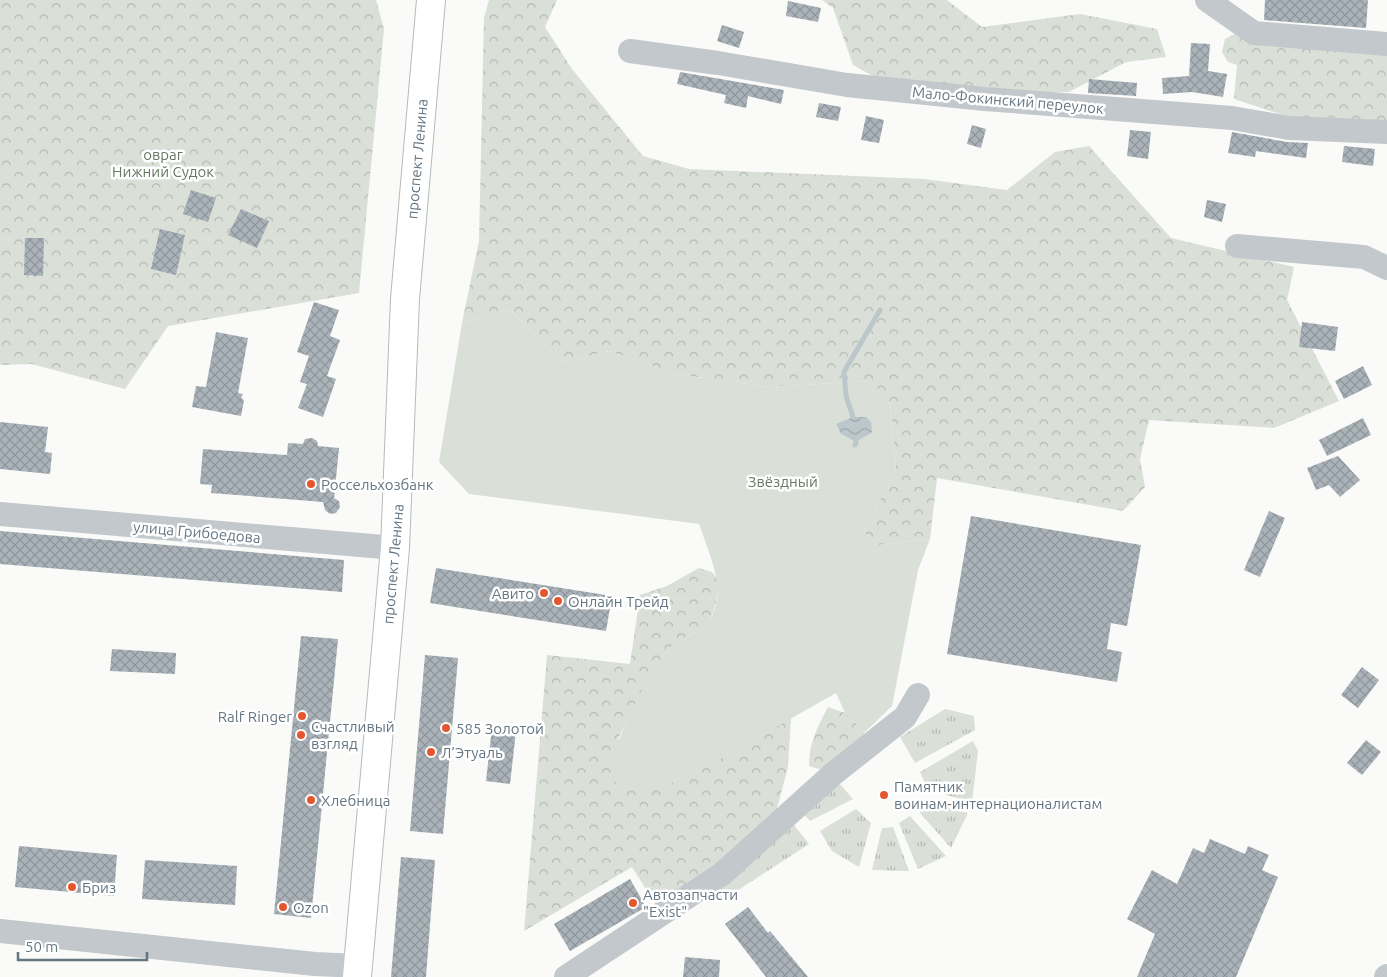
<svg xmlns="http://www.w3.org/2000/svg" width="1387" height="977" font-family="Ubuntu,sans-serif">
  <defs>
    <pattern id="grass-tufts" width="24" height="20" patternUnits="userSpaceOnUse" patternTransform="scale(1.25)"><rect width="24" height="20" fill="#dadfd7"/><path d="M3 7l-1-3M5 7V3M7 7l1-3M15 17l-1-3M17 17v-4M19 17l1-3" fill="none" stroke="#b4b9b4"/></pattern>
    <pattern id="forest-crowns" width="20" height="18" patternUnits="userSpaceOnUse" patternTransform="scale(1.25)"><rect width="20" height="18" fill="#dadfd7"/><path d="M2 6a3 3 0 1 1 6 0M12 15a3 3 0 1 1 6 0" fill="none" stroke="#b4b9b4"/></pattern>
    <pattern id="water-waves" width="16" height="10" patternUnits="userSpaceOnUse" patternTransform="scale(1.25)"><rect width="16" height="10" fill="#bbc7cb"/><path d="M0 5q4-4 8 0t8 0" fill="none" stroke="#9ca6aa"/></pattern>
    <pattern id="building-cross-hatch" width="8" height="8" patternUnits="userSpaceOnUse" patternTransform="scale(1.25)"><rect width="8" height="8" fill="#aab3b9"/><path d="M0 0l8 8M0 8l8-8" fill="none" stroke="#8e969c"/></pattern>
  </defs>
  <rect width="100%" height="100%" fill="#fafaf8"/>
  <path fill="url(#grass-tufts)" d="M 945,709 L 974,716 L 975,730 L 915,763 L 900,737 Z
    M 973,741 L 978,751 L 972,802 L 928,790 L 920,772 Z
    M 838,782 L 853,799 L 810,821 L 803,813 Z
    M 924,802 L 968,813 L 951,848 L 920,813 Z
    M 856,809 L 871,823 L 859,867 L 832,851 L 820,831 Z
    M 910,816 L 946,856 L 918,869 L 899,823 Z
    M 790,820 L 809,844 L 718,903 L 713,889 Z
    M 893,827 L 909,871 L 872,870 L 882,828 Z"/>
  <path fill="url(#forest-crowns)" d="M 0,0 L 376,0 L 384,29 L 359,293 L 168,326 L 125,389 L 32,364 L 0,365 Z
    M 489,0 L 557,0 L 545,27 L 572,69 L 643,156 L 689,169 L 924,179 L 1007,190 L 1055,152 L 1089,146 L 1171,238 L 1294,267 L 1287,300 L 1339,401 L 1274,428 L 1149,420 L 1140,459 L 1145,487 L 1123,511 L 937,478 L 930,539 L 879,545 L 863,532 L 896,470 L 890,404 L 870,381 L 770,387 L 675,374 L 609,351 L 562,363 L 509,309 L 462,323 L 479,241 L 484,18 Z
    M 822,0 L 947,0 L 982,27 L 1080,14 L 1157,29 L 1166,57 L 1126,62 L 1069,92 L 954,94 L 889,85 L 853,65 L 833,8 Z
    M 1234,34 L 1387,53 L 1387,127 L 1301,121 L 1234,99 L 1237,65 L 1228,62 L 1222,52 L 1225,39 Z
    M 699,568 L 712,572 L 718,579 C 718,596 715,621 699,631 C 691,636 678,639 672,646 C 648,672 634,708 618,739 L 671,783 L 707,766 L 791,718 L 788,767 L 776,812 L 726,863 L 659,910 L 632,867 L 524,931 L 547,655 L 630,664 L 640,595 L 667,586 Z
    M 828,707 L 845,713 L 865,732 L 851,755 L 822,770 L 809,766 C 809,744 817,727 828,707 Z"/>
  <path fill="#dadfd7" d="M 509,309 L 562,363 L 609,351 L 675,374 L 770,387 L 870,381 L 890,404 L 896,470 L 863,532 L 879,545 L 930,539 L 918,570 L 892,706 L 865,732 L 845,713 L 836,693 L 707,766 L 671,783 L 618,788 L 609,767 C 620,733 647,671 673,645 C 680,637 695,636 703,628 C 732,598 710,557 699,524 L 469,494 L 439,462 L 462,323 Z"/>
  <path fill="url(#water-waves)" d="M 853,417 L 866,417 L 871,422 L 872,432 L 856,442 L 841,434 L 836,424 Z"/>
  <g fill="none" stroke-linecap="round" stroke-linejoin="round">
    <path stroke="#bbc7cb" stroke-width="5" d="M 853,417 L 846,396 L 844,372 L 880,310
      M 855,445 L 856,442"/>
  </g>
  <path fill="url(#building-cross-hatch)" d="M 1265,0 L 1368,0 L 1366,28 L 1264,20 Z
    M 788,1 L 821,8 L 818,22 L 786,16 Z
    M 722,25 L 744,32 L 739,48 L 717,41 Z
    M 1191,43 L 1210,44 L 1208,71 L 1227,74 L 1223,97 L 1192,92 L 1163,94 L 1162,78 L 1189,76 Z
    M 680,72 L 784,90 L 781,104 L 748,96 L 746,108 L 724,103 L 726,95 L 677,84 Z
    M 1089,79 L 1137,83 L 1136,96 L 1088,93 Z
    M 819,103 L 841,107 L 838,121 L 816,117 Z
    M 866,116 L 884,120 L 879,143 L 861,140 Z
    M 972,125 L 986,129 L 981,148 L 967,144 Z
    M 1130,130 L 1151,132 L 1148,159 L 1127,156 Z
    M 1232,132 L 1287,142 L 1308,143 L 1306,158 L 1256,151 L 1255,157 L 1228,153 Z
    M 1344,146 L 1375,149 L 1373,166 L 1342,162 Z
    M 191,190 L 216,198 L 208,222 L 183,214 Z
    M 1207,200 L 1226,204 L 1222,222 L 1204,217 Z
    M 241,209 L 269,221 L 257,248 L 228,235 Z
    M 160,229 L 185,235 L 176,275 L 151,269 Z
    M 25,238 L 44,238 L 43,276 L 24,275 Z
    M 314,302 L 339,310 L 330,336 L 340,340 L 327,376 L 336,379 L 323,417 L 298,408 L 307,384 L 300,382 L 309,356 L 297,352 Z
    M 1302,322 L 1338,327 L 1335,351 L 1299,347 Z
    M 216,332 L 248,338 L 238,393 L 243,394 L 241,398 L 244,400 L 241,416 L 192,407 L 196,386 L 206,387 Z
    M 1363,366 L 1372,385 L 1344,399 L 1335,381 Z
    M 1363,418 L 1371,435 L 1327,456 L 1319,440 Z
    M 0,422 L 48,427 L 45,452 L 52,453 L 50,474 L 0,469 Z
    M 312,438 L 317,441 L 318,446 L 339,448 L 334,498 L 339,501 L 340,507 L 336,513 L 330,514 L 325,510 L 323,502 L 211,493 L 212,485 L 200,484 L 203,449 L 287,455 L 288,443 L 303,444 L 305,439 Z
    M 1338,456 L 1360,480 L 1340,497 L 1329,485 L 1316,490 L 1307,468 Z
    M 1269,511 L 1285,518 L 1260,577 L 1244,570 Z
    M 971,516 L 1141,545 L 1127,626 L 1111,623 L 1107,649 L 1122,652 L 1117,682 L 947,654 Z
    M 0,531 L 344,560 L 342,592 L 0,564 Z
    M 436,568 L 612,596 L 606,631 L 430,603 Z
    M 301,636 L 338,639 L 311,918 L 274,914 Z
    M 112,649 L 176,653 L 175,674 L 110,671 Z
    M 425,655 L 458,658 L 443,834 L 410,831 Z
    M 1362,667 L 1379,680 L 1358,708 L 1341,695 Z
    M 492,728 L 516,731 L 510,784 L 486,781 Z
    M 1366,740 L 1381,752 L 1362,775 L 1347,763 Z
    M 1210,839 L 1245,854 L 1248,846 L 1269,855 L 1262,870 L 1278,877 L 1236,977 L 1137,977 L 1155,934 L 1127,919 L 1152,870 L 1177,884 L 1193,848 L 1204,853 Z
    M 19,846 L 117,855 L 114,896 L 15,887 Z
    M 401,857 L 435,860 L 426,977 L 391,977 Z
    M 145,860 L 237,866 L 235,905 L 142,899 Z
    M 630,879 L 646,907 L 570,951 L 554,924 Z
    M 748,907 L 768,933 L 770,931 L 808,977 L 766,977 L 725,924 Z
    M 685,957 L 720,960 L 719,977 L 683,977 Z"/>
  <g fill="none" stroke-linecap="round" stroke-linejoin="round">
    <g stroke="#b5babe" stroke-width="30">
      <path id="major" d="M 357,977 L 395,548 L 405,299 L 431,0"/>
    </g>
    <path stroke="#c3c8cc" stroke-width="24" d="M 1207,0 L 1254,33 L 1387,44
      M 630,51 L 718,63 L 847,85 L 985,99 L 1232,118 L 1289,128 L 1387,132
      M 1237,246 L 1364,257 L 1387,268
      M 0,514 L 395,548
      M 0,931 L 315,964 L 358,966
      M 566,977 L 722,874 L 833,774 L 905,717 L 918,695
      M 1386,977 L 1387,976"/>
    <use href="#major" stroke="#fff" stroke-width="28"/>
  </g>
  <g fill="#e4572e" stroke="#fff" stroke-width="2">
    <circle cx="311" cy="484" r="5"/>
    <circle cx="544" cy="593" r="5"/>
    <circle cx="558" cy="601" r="5"/>
    <circle cx="302" cy="716" r="5"/>
    <circle cx="446" cy="728" r="5"/>
    <circle cx="301" cy="735" r="5"/>
    <circle cx="431" cy="752" r="5"/>
    <circle cx="884" cy="795" r="5"/>
    <circle cx="311" cy="800" r="5"/>
    <circle cx="72" cy="887" r="5"/>
    <circle cx="633" cy="903" r="5"/>
    <circle cx="283" cy="907" r="5"/>
  </g>
  <g text-anchor="middle" dominant-baseline="central" stroke-width="5" stroke-linejoin="round" paint-order="stroke">
    <g font-size="15" fill="#657683" stroke="#fff">
      <text transform="translate(1008 100) rotate(5)">Мало-Фокинский переулок</text>
      <text transform="translate(417 159) rotate(-85)">проспект Ленина</text>
      <text transform="translate(197 532) rotate(5)">улица Грибоедова</text>
      <text transform="translate(393 564) rotate(-85)">проспект Ленина</text>
    </g>
    <g font-size="15" fill="#687a64" stroke="#fff">
      <text x="163" y="154">овраг<tspan x="163" dy="17">Нижний Судок</tspan></text>
      <text x="783" y="481">Звёздный</text>
    </g>
    <g font-size="15" fill="#657683" stroke="#fff" text-anchor="start">
      <text x="321" y="484">Россельхозбанк</text>
      <text x="534" y="593" text-anchor="end">Авито</text>
      <text x="568" y="601">Онлайн Трейд</text>
      <text x="292" y="716" text-anchor="end">Ralf Ringer</text>
      <text x="311" y="726">Счастливый<tspan x="311" dy="17">взгляд</tspan></text>
      <text x="456" y="728">585 Золотой</text>
      <text x="441" y="752">Л’Этуаль</text>
      <text x="894" y="786">Памятник<tspan x="894" dy="17">воинам-интернационалистам</tspan></text>
      <text x="321" y="800">Хлебница</text>
      <text x="82" y="887">Бриз</text>
      <text x="643" y="894">Автозапчасти<tspan x="643" dy="17">"Exist"</tspan></text>
      <text x="293" y="907">Ozon</text>
    </g>
  </g>
  <path d="M18 952v8h129v-8" fill="none" stroke="#657683" stroke-width="2.5"/>
  <text x="25" y="952" font-size="15" fill="#657683" stroke="#ffffff" stroke-width="4" paint-order="stroke">50 m</text>
</svg>
